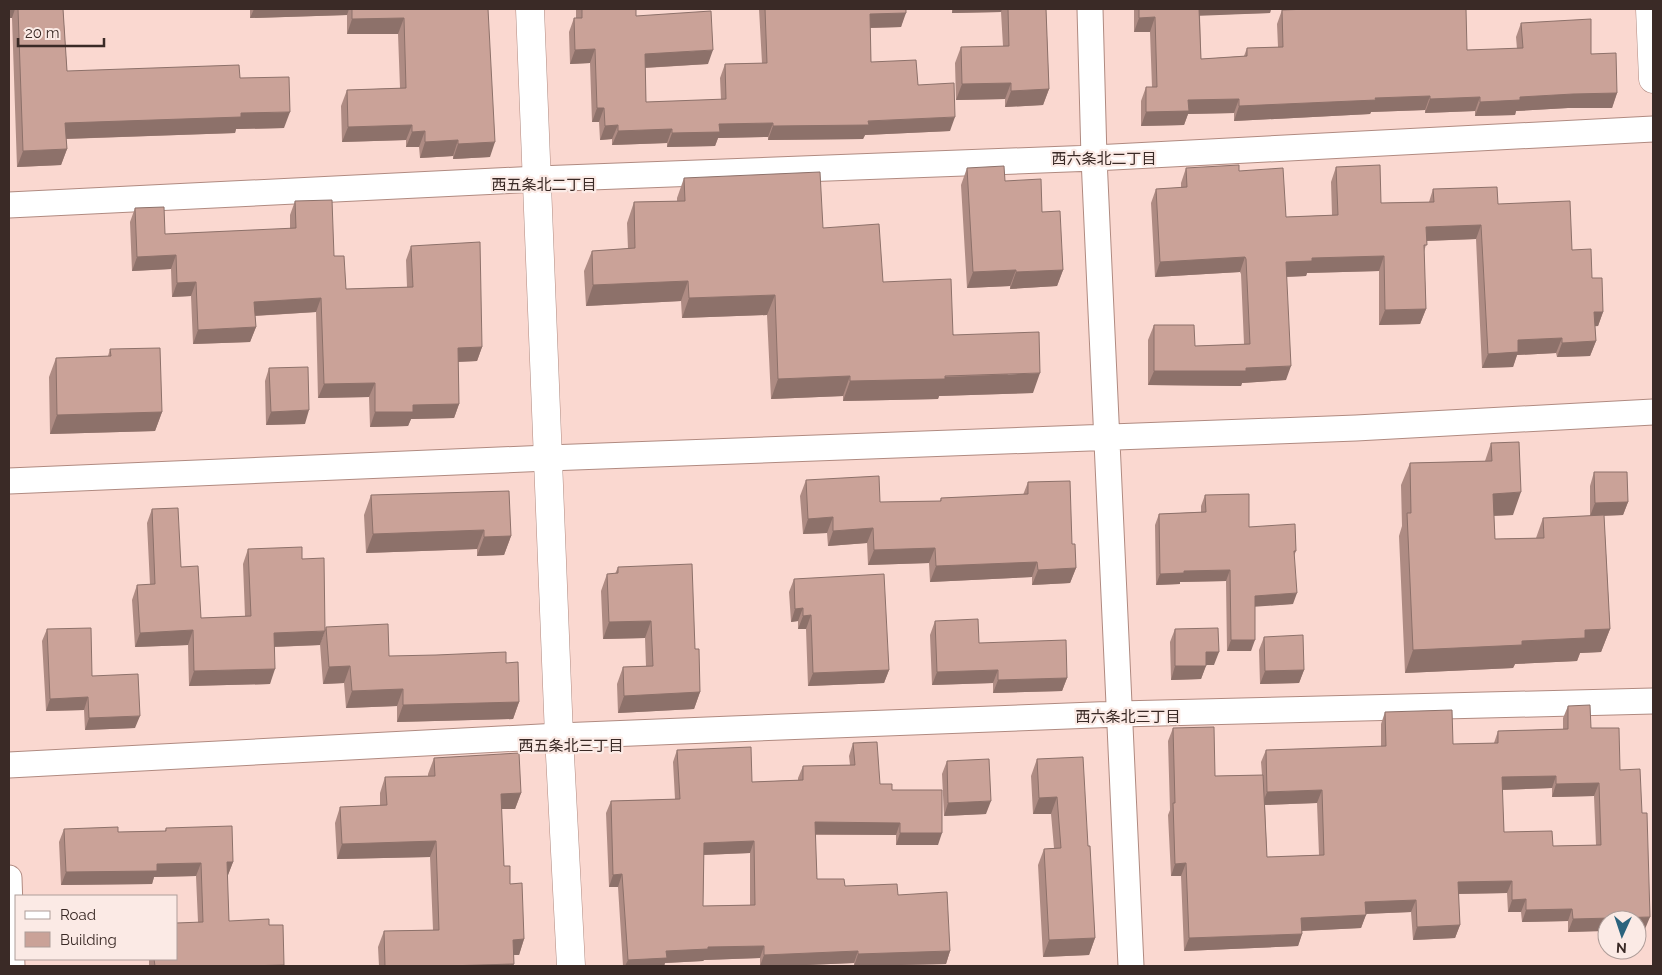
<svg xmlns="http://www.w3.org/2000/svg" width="1662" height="975" font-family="Raleway,'Noto Sans JP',sans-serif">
  <rect width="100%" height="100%" fill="#fad8d0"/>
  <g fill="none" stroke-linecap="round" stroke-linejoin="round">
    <g stroke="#b08a80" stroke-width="27">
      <path id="street" d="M 1090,9 L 1094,158 L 1131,966
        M 9,205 L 538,179 L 1094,158 L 1653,129
        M 9,481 L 548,458 L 1356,428 L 1653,412
        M 9,765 L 559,736 L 732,729 L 1120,714 L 1653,701
        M 9,878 L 12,966"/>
    </g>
    <g stroke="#b08a80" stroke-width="29">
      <path id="secondary" d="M 530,9 L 559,736 L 571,966
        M 1650,9 L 1653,79"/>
    </g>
    <use href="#street" stroke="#fff" stroke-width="25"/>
    <use href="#secondary" stroke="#fff" stroke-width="28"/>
  </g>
  <path fill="#ae8b83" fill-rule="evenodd" d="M 9,9 L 63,9 L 67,71 L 240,78 L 284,128 L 236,129 L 235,133 L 66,139 L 67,149 L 61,165 L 17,167 L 12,18 L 9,18 Z
    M 250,9 L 488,9 L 490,157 L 453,159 L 453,156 L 420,158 L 419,147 L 406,147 L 406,140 L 342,142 L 341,106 L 347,90 L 400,88 L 398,34 L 347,34 L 347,15 L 250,18 Z
    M 576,9 L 636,9 L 636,16 L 708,64 L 645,68 L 646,102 L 721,100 L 720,78 L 725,64 L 762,63 L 759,9 L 906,9 L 901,27 L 870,28 L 871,62 L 918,85 L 950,131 L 865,135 L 863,139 L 768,140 L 768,137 L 718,138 L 715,146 L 667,147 L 667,143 L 612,145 L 612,139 L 600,140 L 599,122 L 592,122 L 590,63 L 570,64 L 569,32 L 574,18 L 576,18 Z
    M 952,9 L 1046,9 L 1049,89 L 1043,105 L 1005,107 L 1005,99 L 956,100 L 955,63 L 961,47 L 1003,46 L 1001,12 L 952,13 Z
    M 1134,9 L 1271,9 L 1270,13 L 1200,15 L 1201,59 L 1244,56 L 1247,48 L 1278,47 L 1277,24 L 1282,10 L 1467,50 L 1517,49 L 1516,37 L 1521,23 L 1591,54 L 1617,93 L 1612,108 L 1568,108 L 1516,111 L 1515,115 L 1475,116 L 1475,111 L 1425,113 L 1425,110 L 1371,112 L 1370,114 L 1234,121 L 1234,113 L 1188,114 L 1184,125 L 1141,126 L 1141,101 L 1146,87 L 1152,87 L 1150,32 L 1134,32 Z
    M 1336,167 L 1381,203 L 1429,202 L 1433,189 L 1498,204 L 1572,250 L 1592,278 L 1603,312 L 1598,326 L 1595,326 L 1596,341 L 1590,356 L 1557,357 L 1556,353 L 1517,355 L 1513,367 L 1482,368 L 1476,239 L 1427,241 L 1424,252 L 1426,309 L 1420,324 L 1379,325 L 1379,271 L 1307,273 L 1306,276 L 1287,277 L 1286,380 L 1242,383 L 1241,386 L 1148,385 L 1148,340 L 1154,325 L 1195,346 L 1244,344 L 1241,274 L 1240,272 L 1155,277 L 1151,203 L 1156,189 L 1181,188 L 1181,183 L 1186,168 L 1239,171 L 1286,217 L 1332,215 L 1331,182 Z
    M 967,168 L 1005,181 L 1042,212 L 1063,270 L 1057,286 L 1010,289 L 1010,286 L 967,288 L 961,185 Z
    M 684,178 L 823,228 L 883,282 L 1033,393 L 939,396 L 938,399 L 843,401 L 843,396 L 771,399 L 767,315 L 682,318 L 681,301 L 586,306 L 584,271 L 592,251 L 628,249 L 627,223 L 634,202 L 677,201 L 677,198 Z
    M 295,201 L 334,256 L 346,289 L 407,287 L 406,260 L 411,246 L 482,347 L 477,361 L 458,362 L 459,404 L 454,418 L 411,419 L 408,426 L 370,427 L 369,397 L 318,398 L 316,312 L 255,316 L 256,327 L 250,342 L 193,344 L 191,296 L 172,297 L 171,269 L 132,271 L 130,222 L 135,208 L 165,234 L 290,229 L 290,215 Z
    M 110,349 L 162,412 L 155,431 L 50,434 L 49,377 L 56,358 L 108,356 Z
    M 269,368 L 305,424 L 266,425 L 265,381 Z
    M 1491,443 L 1513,515 L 1494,516 L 1495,539 L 1536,538 L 1543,518 L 1590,516 L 1590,486 L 1594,472 L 1628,502 L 1623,515 L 1604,516 L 1610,629 L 1601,652 L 1580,653 L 1577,661 L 1515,664 L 1513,668 L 1405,673 L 1399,536 L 1402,526 L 1401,485 L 1410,463 L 1485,461 Z
    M 806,480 L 880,502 L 940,501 L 941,498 L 1023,495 L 1028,482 L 1072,544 L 1076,568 L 1070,583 L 1032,585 L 1032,577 L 930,582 L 929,563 L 868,565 L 867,543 L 828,546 L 827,533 L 803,534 L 800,496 Z
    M 371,495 L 511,536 L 504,555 L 477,556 L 477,549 L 366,553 L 364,515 Z
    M 1205,495 L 1249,527 L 1296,551 L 1294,556 L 1293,604 L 1255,606 L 1251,651 L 1227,651 L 1226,581 L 1180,582 L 1180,584 L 1156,585 L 1155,525 L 1159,514 L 1201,512 L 1201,506 Z
    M 152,509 L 181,567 L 201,618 L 245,616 L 243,564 L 248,549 L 302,559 L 320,645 L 274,647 L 270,684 L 189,686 L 188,645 L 135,647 L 132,600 L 137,585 L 150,585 L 147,523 Z
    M 618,567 L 695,649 L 700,692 L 694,709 L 618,713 L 617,684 L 623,667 L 646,666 L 645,638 L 603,639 L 601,591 L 607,574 L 615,574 Z
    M 794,579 L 889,670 L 884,683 L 808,686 L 806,629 L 798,629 L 798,621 L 791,622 L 789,592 Z
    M 935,621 L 979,643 L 1067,678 L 1062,691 L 993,693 L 993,683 L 932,685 L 930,635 Z
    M 326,627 L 389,656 L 519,702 L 513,719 L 397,722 L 397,706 L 346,708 L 344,683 L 323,684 L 320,644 Z
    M 47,629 L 92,676 L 135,728 L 85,730 L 84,710 L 46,711 L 42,641 Z
    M 1175,629 L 1214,665 L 1206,665 L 1201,679 L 1171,680 L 1170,642 Z
    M 1264,637 L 1304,670 L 1299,683 L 1260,684 L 1259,650 Z
    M 1568,706 L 1591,728 L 1620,770 L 1645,929 L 1568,932 L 1568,921 L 1522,922 L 1521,912 L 1508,912 L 1507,893 L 1458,894 L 1460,925 L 1455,938 L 1413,940 L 1411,912 L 1366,914 L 1361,928 L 1302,931 L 1302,934 L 1298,946 L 1184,951 L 1181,876 L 1171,876 L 1168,815 L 1170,810 L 1168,741 L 1173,728 L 1215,776 L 1262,775 L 1261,762 L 1266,750 L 1381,747 L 1381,724 L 1385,712 L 1453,744 L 1494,743 L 1498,731 L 1563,729 L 1563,718 ZM 1552,788 L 1552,797 L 1594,796 L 1596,845 L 1553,846 L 1504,832 L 1502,790 ZM 1317,803 L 1319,855 L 1267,857 L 1265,805 Z
    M 853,743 L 880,784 L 892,790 L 938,845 L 896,845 L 896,835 L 815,835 L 817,879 L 845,886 L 898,895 L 950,951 L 946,964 L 854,966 L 854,963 L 783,966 L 760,966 L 760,958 L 704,960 L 703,961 L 665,963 L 664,966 L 623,966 L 618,887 L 609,887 L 606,813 L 611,801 L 675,799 L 673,762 L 677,750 L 752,782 L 798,780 L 798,778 L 803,766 L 850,765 L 849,756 ZM 750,853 L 750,905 L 703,906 L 704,855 Z
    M 434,758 L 521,793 L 515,809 L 501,809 L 504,866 L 510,884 L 524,939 L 519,955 L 514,955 L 513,966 L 379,966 L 378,947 L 384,931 L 433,930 L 430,857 L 337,859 L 335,823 L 340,807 L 380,806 L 380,793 L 385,777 L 428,776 L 428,774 Z
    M 1037,759 L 1088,846 L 1095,938 L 1089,955 L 1043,957 L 1038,865 L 1044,849 L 1054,848 L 1051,814 L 1033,814 L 1031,776 Z
    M 947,761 L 986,814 L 944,816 L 942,774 Z
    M 166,828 L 233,862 L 228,875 L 227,875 L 229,921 L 269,925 L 284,966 L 149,966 L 149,959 L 176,959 L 198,922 L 196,876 L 154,877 L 152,884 L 61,885 L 59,842 L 64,829 L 118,832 L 165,831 Z"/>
  <path fill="#8d716a" d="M 10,9 L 15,9 L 12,18 L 9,18 L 9,12 Z
    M 254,9 L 349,9 L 347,15 L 250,18 Z
    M 953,9 L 1002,9 L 1001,12 L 952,13 Z
    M 1197,9 L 1271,9 L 1270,13 L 1194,16 Z
    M 906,13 L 901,27 L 865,28 L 870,14 Z
    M 1155,17 L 1150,32 L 1134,32 L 1139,18 Z
    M 404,18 L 398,34 L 347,34 L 352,19 Z
    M 595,49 L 590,63 L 570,64 L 575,50 Z
    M 713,50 L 708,64 L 640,68 L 645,54 Z
    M 1011,83 L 1005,99 L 956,100 L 962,84 Z
    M 1049,89 L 1043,105 L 1005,107 L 1011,91 Z
    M 1617,93 L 1612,108 L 1568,108 L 1516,111 L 1515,115 L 1475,116 L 1480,102 L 1520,97 L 1573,94 Z
    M 1430,96 L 1425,110 L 1371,112 L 1370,114 L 1234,121 L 1239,106 L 1375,98 Z
    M 1480,97 L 1475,111 L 1425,113 L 1430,99 Z
    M 1239,99 L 1234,113 L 1188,114 L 1184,125 L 1141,126 L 1146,112 L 1188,100 Z
    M 597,108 L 604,108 L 599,122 L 592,122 Z
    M 290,112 L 284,128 L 236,129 L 235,133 L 60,139 L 65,123 L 241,113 Z
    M 955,117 L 950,131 L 865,135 L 863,139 L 768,140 L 773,126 Z
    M 773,123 L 768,137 L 718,138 L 715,146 L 667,147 L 672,133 L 719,124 Z
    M 412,125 L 406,140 L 342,142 L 348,127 Z
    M 618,125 L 612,139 L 600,140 L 605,126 Z
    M 672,129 L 667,143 L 612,145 L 618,131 Z
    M 425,131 L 419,147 L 406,147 L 412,132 Z
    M 458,140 L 453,156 L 420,158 L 425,142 Z
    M 495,142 L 490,157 L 453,159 L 458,144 Z
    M 67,149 L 61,165 L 17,167 L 23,151 Z
    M 1481,225 L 1476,239 L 1421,241 L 1426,227 Z
    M 176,255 L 171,269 L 132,271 L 137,257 Z
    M 1384,256 L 1379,271 L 1307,273 L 1306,276 L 1281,277 L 1286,262 L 1312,258 Z
    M 1245,257 L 1240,272 L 1155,277 L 1160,262 Z
    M 1016,270 L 1010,286 L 967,288 L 973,272 Z
    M 1063,270 L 1057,286 L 1010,289 L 1016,272 Z
    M 688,281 L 681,301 L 586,306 L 593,285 Z
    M 196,282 L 191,296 L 172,297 L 177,283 Z
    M 775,295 L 767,315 L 682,318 L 689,298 Z
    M 321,298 L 316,312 L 249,316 L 254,302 Z
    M 1426,309 L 1420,324 L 1379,325 L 1385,310 Z
    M 1594,312 L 1603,312 L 1598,326 L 1589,327 Z
    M 256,327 L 250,342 L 193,344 L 198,330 Z
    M 1562,338 L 1556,353 L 1517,355 L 1513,367 L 1482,368 L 1488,354 L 1518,340 Z
    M 1596,341 L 1590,356 L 1557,357 L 1562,343 Z
    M 482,347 L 477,361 L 453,362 L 458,348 Z
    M 1291,366 L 1286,380 L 1242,383 L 1241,386 L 1148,385 L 1154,371 L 1246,368 Z
    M 1040,373 L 1033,393 L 939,396 L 938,399 L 843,401 L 850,381 Z
    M 850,376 L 843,396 L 771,399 L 778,379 Z
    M 375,383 L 369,397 L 318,398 L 324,384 Z
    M 459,404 L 454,418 L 411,419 L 408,426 L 370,427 L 375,412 L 413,405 Z
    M 309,410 L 305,424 L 266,425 L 271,412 Z
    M 162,412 L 155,431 L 50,434 L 57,415 Z
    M 1521,492 L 1513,515 L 1485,516 L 1493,494 Z
    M 1628,502 L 1623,515 L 1590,516 L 1595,503 Z
    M 833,517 L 827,533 L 803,534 L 808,519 Z
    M 873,528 L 867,543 L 828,546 L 833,531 Z
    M 484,530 L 477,549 L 366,553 L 373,534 Z
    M 511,536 L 504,555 L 477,556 L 484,537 Z
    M 935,548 L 929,563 L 868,565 L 874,550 Z
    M 1037,562 L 1032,577 L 930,582 L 936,566 Z
    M 1076,568 L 1070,583 L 1032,585 L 1038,570 Z
    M 1230,570 L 1226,581 L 1180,582 L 1180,584 L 1156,585 L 1160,574 L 1184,571 Z
    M 1297,593 L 1293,604 L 1251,607 L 1255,596 Z
    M 803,608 L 798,621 L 791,622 L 795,609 Z
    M 811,615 L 806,629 L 798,629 L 803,616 Z
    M 651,621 L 645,638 L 603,639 L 609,622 Z
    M 1610,629 L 1601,652 L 1580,653 L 1577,661 L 1515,664 L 1513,668 L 1405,673 L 1413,650 L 1522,641 L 1585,630 Z
    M 193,630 L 188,645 L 135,647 L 140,633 Z
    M 325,631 L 320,645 L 268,647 L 274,633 Z
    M 1231,640 L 1255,640 L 1251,651 L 1227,651 Z
    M 1206,652 L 1219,652 L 1214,665 L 1201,665 Z
    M 350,666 L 344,683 L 323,684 L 329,667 Z
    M 1175,666 L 1206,666 L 1201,679 L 1171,680 Z
    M 275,669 L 270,684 L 189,686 L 194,671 Z
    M 889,670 L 884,683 L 808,686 L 813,673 Z
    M 998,670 L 993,683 L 932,685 L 937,672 Z
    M 1304,670 L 1299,683 L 1260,684 L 1265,671 Z
    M 1067,678 L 1062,691 L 993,693 L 998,680 Z
    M 403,689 L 397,706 L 346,708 L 352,691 Z
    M 700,692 L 694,709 L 618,713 L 624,696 Z
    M 88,697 L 84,710 L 46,711 L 50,699 Z
    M 519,702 L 513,719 L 397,722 L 403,705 Z
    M 140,716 L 135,728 L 85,730 L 89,718 Z
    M 1556,776 L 1552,788 L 1497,790 L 1502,777 Z
    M 1599,783 L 1594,796 L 1552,797 L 1556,784 Z
    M 1322,790 L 1317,803 L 1262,805 L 1267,792 Z
    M 521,793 L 515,809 L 495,809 L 501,794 Z
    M 1057,797 L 1051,814 L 1033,814 L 1039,798 Z
    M 991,801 L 986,814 L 944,816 L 948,803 Z
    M 815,822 L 900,823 L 896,835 L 810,834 Z
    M 900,833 L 942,833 L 938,845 L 896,845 Z
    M 436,841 L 430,857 L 337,859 L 342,844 Z
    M 754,841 L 750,853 L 700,855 L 704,843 Z
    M 227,862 L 233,862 L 228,875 L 222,875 Z
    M 201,863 L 196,876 L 154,877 L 152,884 L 61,885 L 66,872 L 157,864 Z
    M 1186,863 L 1181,876 L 1171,876 L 1175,864 Z
    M 622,874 L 618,887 L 609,887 L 613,875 Z
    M 1512,881 L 1507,893 L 1453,894 L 1458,882 Z
    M 1526,899 L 1521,912 L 1508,912 L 1512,900 Z
    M 1416,900 L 1411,912 L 1361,914 L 1365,902 Z
    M 1572,909 L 1568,921 L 1522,922 L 1526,910 Z
    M 1366,915 L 1361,928 L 1297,931 L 1301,918 Z
    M 1650,917 L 1645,929 L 1637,929 L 1637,920 L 1607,920 L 1607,931 L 1568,932 L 1573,919 Z
    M 1460,925 L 1455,938 L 1413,940 L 1417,927 Z
    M 1302,934 L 1298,946 L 1184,951 L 1189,938 Z
    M 1095,938 L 1089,955 L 1043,957 L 1049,940 Z
    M 524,939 L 519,955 L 508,955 L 513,940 Z
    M 764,946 L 760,958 L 704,960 L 703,961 L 665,963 L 664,966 L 625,966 L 628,960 L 666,951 L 708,947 Z
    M 858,951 L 854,963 L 783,966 L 760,966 L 764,955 Z
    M 950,951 L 946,964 L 854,966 L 858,954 Z
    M 514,964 L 513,966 L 446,966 Z
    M 284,965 L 284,966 L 246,966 Z"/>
  <path fill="#caa298" stroke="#8d716a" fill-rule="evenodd" d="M 18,9 L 63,9 L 67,71 L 239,65 L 240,78 L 289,77 L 290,112 L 241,113 L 241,117 L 65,123 L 67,149 L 23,151 Z
    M 352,9 L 488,9 L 495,142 L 458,144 L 458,140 L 425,142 L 425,131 L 412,132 L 412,125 L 348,127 L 347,90 L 406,88 L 404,18 L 352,19 Z
    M 582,9 L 636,9 L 636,16 L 711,11 L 713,50 L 645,54 L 646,102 L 726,99 L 725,64 L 767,63 L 765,9 L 906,9 L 906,13 L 870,14 L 871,62 L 916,60 L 918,85 L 954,83 L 955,117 L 868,121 L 869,125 L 773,126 L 773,123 L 719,124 L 720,132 L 672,133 L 672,129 L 618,131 L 618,125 L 605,126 L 604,108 L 597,108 L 595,49 L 575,50 L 574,18 L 582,18 Z
    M 1008,9 L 1046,9 L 1049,89 L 1011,91 L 1011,83 L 962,84 L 961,47 L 1009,46 Z
    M 1139,9 L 1199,9 L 1201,59 L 1247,56 L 1247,48 L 1283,47 L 1282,10 L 1310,9 L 1466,9 L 1467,50 L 1523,48 L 1521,23 L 1591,19 L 1591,54 L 1616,53 L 1617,93 L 1573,94 L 1520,97 L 1520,100 L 1480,102 L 1480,97 L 1430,99 L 1430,96 L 1375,98 L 1376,100 L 1239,106 L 1239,99 L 1188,100 L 1189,111 L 1146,112 L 1146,87 L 1157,87 L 1155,17 L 1139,18 Z
    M 1239,165 L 1239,171 L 1283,168 L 1286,217 L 1338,215 L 1336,167 L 1380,165 L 1381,203 L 1434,202 L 1433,189 L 1497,187 L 1498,204 L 1570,201 L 1572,250 L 1591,249 L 1592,278 L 1602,278 L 1603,312 L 1594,312 L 1596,341 L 1562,343 L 1562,338 L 1518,340 L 1518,352 L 1488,354 L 1481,225 L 1426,227 L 1427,245 L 1424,245 L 1426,309 L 1385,310 L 1384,256 L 1312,258 L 1312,261 L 1286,262 L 1291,366 L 1246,368 L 1246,371 L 1154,371 L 1154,325 L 1194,325 L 1195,346 L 1250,344 L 1246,259 L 1245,257 L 1160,262 L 1156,189 L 1187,187 L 1186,168 Z
    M 1004,166 L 1005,181 L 1041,179 L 1042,212 L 1060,211 L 1063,270 L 1016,272 L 1016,270 L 973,272 L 967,168 Z
    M 820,172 L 823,228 L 879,224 L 883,282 L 951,279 L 953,335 L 1039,332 L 1040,373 L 945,376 L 945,379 L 850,381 L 850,376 L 778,379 L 775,295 L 689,298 L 688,281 L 593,285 L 592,251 L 635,248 L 634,202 L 685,201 L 684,178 Z
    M 332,200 L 334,256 L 344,256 L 346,289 L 413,287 L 411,246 L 480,242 L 482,347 L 458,348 L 459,404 L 413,405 L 413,412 L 375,412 L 375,383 L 324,384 L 321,298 L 254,302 L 256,327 L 198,330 L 196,282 L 177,283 L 176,255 L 137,257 L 135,208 L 164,207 L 165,234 L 296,228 L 295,201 Z
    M 160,348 L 162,412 L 57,415 L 56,358 L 111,356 L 110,349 Z
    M 308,367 L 309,410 L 271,412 L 269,368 Z
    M 1519,442 L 1521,492 L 1493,494 L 1495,539 L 1544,538 L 1543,518 L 1604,515 L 1610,629 L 1585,630 L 1585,638 L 1522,641 L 1522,645 L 1413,650 L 1407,513 L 1411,513 L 1410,463 L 1492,461 L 1491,443 Z
    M 1594,472 L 1627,472 L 1628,502 L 1595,503 Z
    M 879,476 L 880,502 L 941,501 L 941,498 L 1028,494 L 1028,482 L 1070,481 L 1072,544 L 1075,544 L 1076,568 L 1038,570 L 1037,562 L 936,566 L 935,548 L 874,550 L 873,528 L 833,531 L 833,517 L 808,519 L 806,480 Z
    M 509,491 L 511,536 L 484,537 L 484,530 L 373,534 L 371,495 Z
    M 1249,494 L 1249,527 L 1295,524 L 1296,551 L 1294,551 L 1297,593 L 1255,596 L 1255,640 L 1231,640 L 1230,570 L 1184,571 L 1184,573 L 1160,574 L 1159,514 L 1206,512 L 1205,495 Z
    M 178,508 L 181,567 L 198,566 L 201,618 L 251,616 L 248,549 L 302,547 L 302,559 L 324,558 L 325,631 L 274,633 L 275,669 L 194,671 L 193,630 L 140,633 L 137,585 L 155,584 L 152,509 Z
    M 692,564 L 695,649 L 699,649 L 700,692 L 624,696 L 623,667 L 653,666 L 651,621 L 609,622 L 607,574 L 618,573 L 618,567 Z
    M 884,574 L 889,670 L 813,673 L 811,615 L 803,616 L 803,608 L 795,609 L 794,579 Z
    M 978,619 L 979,643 L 1066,640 L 1067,678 L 998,680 L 998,670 L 937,672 L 935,621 Z
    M 388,624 L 389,656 L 436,655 L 506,652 L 506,663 L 518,662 L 519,702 L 403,705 L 403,689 L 352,691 L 350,666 L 329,667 L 326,627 Z
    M 91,628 L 92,676 L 138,674 L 140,716 L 89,718 L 88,697 L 50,699 L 47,629 Z
    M 1218,628 L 1219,652 L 1206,652 L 1206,666 L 1175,666 L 1175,629 Z
    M 1303,635 L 1304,670 L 1265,671 L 1264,637 Z
    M 1590,705 L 1591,728 L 1619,728 L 1620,770 L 1640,769 L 1642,813 L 1647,813 L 1650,917 L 1573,919 L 1572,909 L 1526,910 L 1526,899 L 1512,900 L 1512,881 L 1458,882 L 1460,925 L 1417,927 L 1416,900 L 1365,902 L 1366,915 L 1301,918 L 1302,934 L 1189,938 L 1186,863 L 1175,864 L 1173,803 L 1175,803 L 1173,728 L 1214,727 L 1215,776 L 1263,775 L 1267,857 L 1324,855 L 1322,790 L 1267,792 L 1266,750 L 1386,746 L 1385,712 L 1452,710 L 1453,744 L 1498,743 L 1498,731 L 1568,729 L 1568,706 ZM 1556,776 L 1556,784 L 1599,783 L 1601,845 L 1553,846 L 1552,831 L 1504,832 L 1502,777 Z
    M 877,742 L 880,784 L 892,784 L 892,790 L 942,790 L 942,833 L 900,833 L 900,823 L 815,822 L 817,879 L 844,879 L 845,886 L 897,884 L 898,895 L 947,892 L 950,951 L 858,954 L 858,951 L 764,955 L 764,946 L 708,947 L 708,949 L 666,951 L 667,958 L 628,960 L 622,874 L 613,875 L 611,801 L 680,799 L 677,750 L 751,747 L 752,782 L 803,780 L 803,766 L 855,765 L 853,743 ZM 754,841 L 755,905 L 703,906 L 704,843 Z
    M 519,753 L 521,793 L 501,794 L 504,866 L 510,866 L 510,884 L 522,883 L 524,939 L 513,940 L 514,964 L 446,966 L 385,966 L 384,931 L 439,930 L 436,841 L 342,844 L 340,807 L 387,805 L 385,777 L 435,776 L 434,758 Z
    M 1083,757 L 1088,846 L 1090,846 L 1095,938 L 1049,940 L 1044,849 L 1061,848 L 1057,797 L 1039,798 L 1037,759 Z
    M 989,759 L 991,801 L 948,803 L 947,761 Z
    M 232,826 L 233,862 L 227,862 L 229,921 L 269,919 L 269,925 L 283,925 L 284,965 L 246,966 L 155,966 L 154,959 L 176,959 L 176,923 L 203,922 L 201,863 L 157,864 L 157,871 L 66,872 L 64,829 L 118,827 L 118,832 L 166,831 L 166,828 Z"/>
  <g text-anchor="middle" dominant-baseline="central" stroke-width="4.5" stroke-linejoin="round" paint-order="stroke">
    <g font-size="15" fill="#3a2a26" stroke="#fbeae5">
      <text x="1104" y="159">西六条北二丁目</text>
      <text x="544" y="185">西五条北二丁目</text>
      <text x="1128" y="717">西六条北三丁目</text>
      <text x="571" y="746">西五条北三丁目</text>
    </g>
  </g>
  <rect width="1662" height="975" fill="none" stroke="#3a2a26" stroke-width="20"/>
  <rect x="15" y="895" width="162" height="65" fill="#fbeae5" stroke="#ae9d99"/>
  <rect x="25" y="911" width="25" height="8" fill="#ffffff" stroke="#ae9d99"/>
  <text x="60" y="920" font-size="15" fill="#3a2a26">Road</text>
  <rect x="25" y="932" width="25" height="15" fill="#caa298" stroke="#ae9d99"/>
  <text x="60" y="945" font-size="15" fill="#3a2a26">Building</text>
  <g transform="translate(1622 935) rotate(183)"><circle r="24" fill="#fbeae5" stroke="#ae9d99"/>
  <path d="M0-4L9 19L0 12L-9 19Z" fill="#2b637d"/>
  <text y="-8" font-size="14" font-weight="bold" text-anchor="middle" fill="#3a2a26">N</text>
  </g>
  <path d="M18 38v8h86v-8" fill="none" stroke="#3a2a26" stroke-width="2.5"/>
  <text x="25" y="38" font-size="15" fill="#3a2a26" stroke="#fbeae5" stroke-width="4" paint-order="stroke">20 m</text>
</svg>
